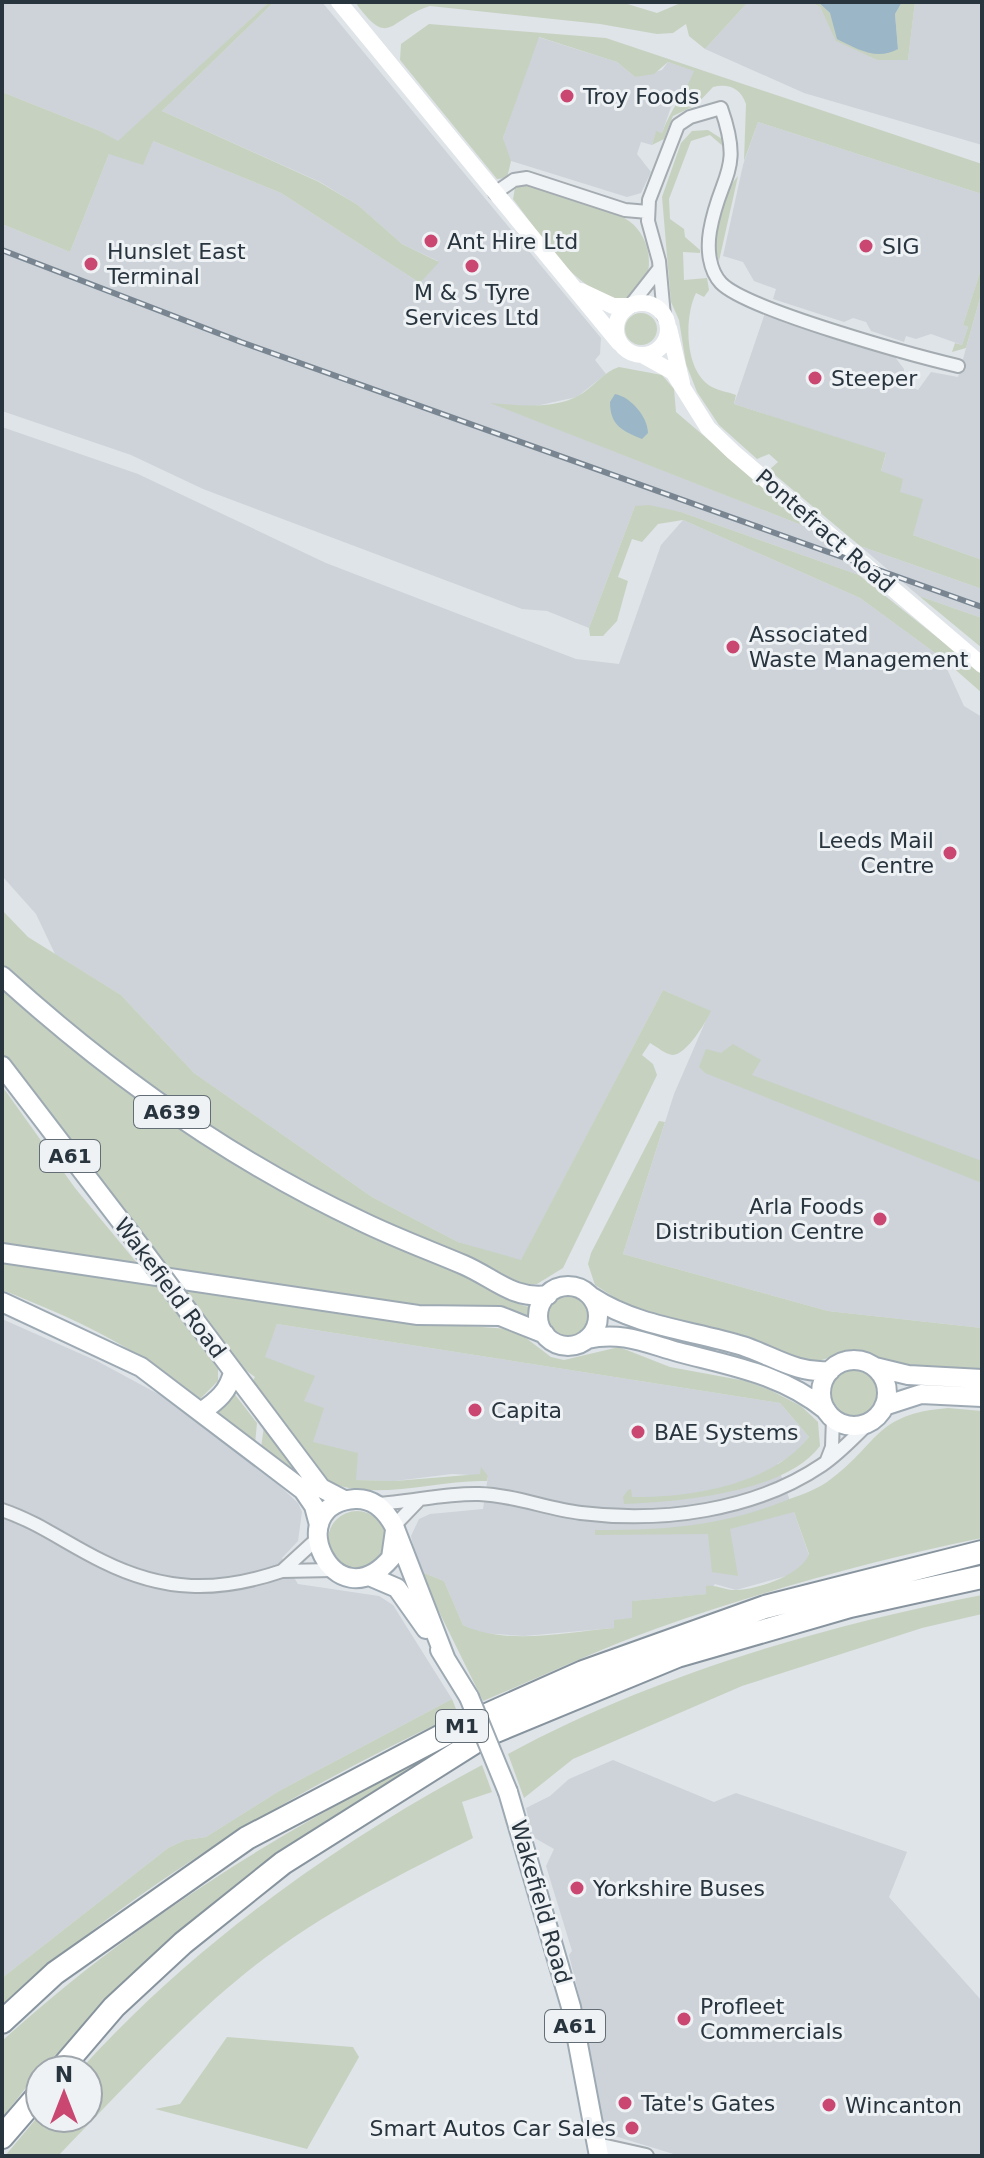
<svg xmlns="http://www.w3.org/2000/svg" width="984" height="2158" font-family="'DejaVu Sans',sans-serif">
  <rect width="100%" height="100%" fill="#dfe4e8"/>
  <path fill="#cdd3d9" d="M 2,2 L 269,2 L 118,142 L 100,131 L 2,92 Z
    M 274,2 L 322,2 L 601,338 L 600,354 L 595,360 L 606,374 L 577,397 L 531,407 L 494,404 L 814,530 L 859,575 L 681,512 L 635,506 L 589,628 L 547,611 L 522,609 L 203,489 L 131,455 L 2,411 L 2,224 L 70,252 L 109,154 L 153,141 L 281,193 L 420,283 L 438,261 L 402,244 L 358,205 L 320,182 L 162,111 Z
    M 748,2 L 810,2 L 820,7 L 837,41 L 877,60 L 908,60 L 915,2 L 982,2 L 982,145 L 804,93 L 705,49 Z
    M 538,37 L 617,62 L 635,77 L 662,70 L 668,62 L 695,71 L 687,90 L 671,107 L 662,133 L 656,132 L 652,145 L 641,142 L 637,154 L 651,172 L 641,193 L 627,197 L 508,160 L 503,138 Z
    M 758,122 L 982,194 L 982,266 L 963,325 L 968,327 L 962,345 L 931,334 L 916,339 L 906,336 L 904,342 L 871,331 L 866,322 L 853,318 L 844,322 L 773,299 L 776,289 L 754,281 L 743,262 L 723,256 L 743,165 Z
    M 982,291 L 982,560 L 913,535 L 899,492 L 881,471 L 886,454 L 734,404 L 765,313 L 895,357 L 904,369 L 904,384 L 918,390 L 931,372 L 958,377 Z
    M 2,427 L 138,474 L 326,563 L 576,659 L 619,664 L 661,545 L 683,520 L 860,598 L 942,658 L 964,706 L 982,717 L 982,1328 L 828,1311 L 623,1254 L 674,1094 L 710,1011 L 663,990 L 521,1261 L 458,1242 L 372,1197 L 194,1073 L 121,995 L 55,954 L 36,914 L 2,876 Z
    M 860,546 L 982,589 L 982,618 L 919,596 Z
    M 2,1319 L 97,1361 L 162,1396 L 253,1461 L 298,1503 L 302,1512 L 298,1541 L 282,1558 L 298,1584 L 379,1596 L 393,1605 L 452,1699 L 279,1791 L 206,1837 L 185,1840 L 168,1848 L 2,1978 Z
    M 277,1324 L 780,1403 L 809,1437 L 796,1453 L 777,1464 L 809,1555 L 806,1564 L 797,1573 L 736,1590 L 715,1584 L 707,1594 L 633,1601 L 632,1619 L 614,1628 L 524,1636 L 480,1633 L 463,1625 L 444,1581 L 419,1571 L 411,1536 L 419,1519 L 430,1514 L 483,1509 L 488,1476 L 452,1474 L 395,1481 L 356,1480 L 313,1443 L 304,1401 L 264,1357 Z
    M 613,1760 L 714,1802 L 736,1793 L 907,1852 L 889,1897 L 982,2001 L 982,2156 L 680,2156 L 605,2133 L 585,2033 L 588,2032 L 569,1955 L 572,1951 L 546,1866 L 554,1849 L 533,1837 L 526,1808 L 550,1796 L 569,1779 Z"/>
  <path fill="#c7d1c0" d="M 269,2 L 274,2 L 162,111 L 319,182 L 358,205 L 402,244 L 439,262 L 420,283 L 281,193 L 153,141 L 143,165 L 109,154 L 70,252 L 2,224 L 2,92 L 100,131 L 118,141 Z
    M 355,2 L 621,2 L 657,13 L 683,2 L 748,2 L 705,49 L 689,36 L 686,24 L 673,33 L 657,34 L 600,24 L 430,6 C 387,20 390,50 355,2 Z
    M 810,2 L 818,2 L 830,13 L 898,49 L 895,14 L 902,2 L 915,2 L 908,60 L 877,60 L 836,41 L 820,7 Z
    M 429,24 L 606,38 L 982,164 L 982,194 L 758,122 L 744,161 L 746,104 C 741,88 728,83 713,87 L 696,105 L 673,116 L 664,139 L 652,145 L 656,131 L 662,133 C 671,108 685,94 694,71 L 668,62 L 654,74 L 635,77 L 617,62 L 539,37 L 503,138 L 511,161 L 507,178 L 497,179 L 400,60 L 401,44 Z
    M 708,130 L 722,139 L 725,148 L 710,135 L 691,141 L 669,199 L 670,219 L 684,229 L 685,237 L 700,250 L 700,253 L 683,252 L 684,280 L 707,278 L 709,290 L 704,297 L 696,293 C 684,317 684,372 712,387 C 719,391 729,392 736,395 L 734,404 L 886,453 L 881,471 L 903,479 L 900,492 L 923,499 L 913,535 L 982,560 L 982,589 L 860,546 L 769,470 L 778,462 L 769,454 L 757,459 L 719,425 L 697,392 L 686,364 L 679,320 L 671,302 L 662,197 L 681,143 L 692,131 Z
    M 738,176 L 719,261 C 710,238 722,194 738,176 Z
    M 526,184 C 552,193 609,206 629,221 C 664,246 651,315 605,295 C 565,278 539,232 513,199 L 515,188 Z
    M 982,266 L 982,291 L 966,348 L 952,352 L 955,343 L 962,345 L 968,327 L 963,325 Z
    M625 329a16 16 0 1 1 32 0a16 16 0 1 1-32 0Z
    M 619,367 L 662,375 L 674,389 L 676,412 L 814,530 L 490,403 C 518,405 551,410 578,396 C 593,388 603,372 619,367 Z
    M 649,505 L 681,512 L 859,575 L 982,673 L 982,693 L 942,658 L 860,598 L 683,520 L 658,524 L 642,542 L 632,539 L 618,577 L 628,581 L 617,621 L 603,636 L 590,636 L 589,628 L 635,506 Z
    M 919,596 L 982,618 L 982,648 Z
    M 2,910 L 28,937 L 121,995 L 194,1073 L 372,1197 L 458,1242 L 521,1260 L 663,990 L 711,1011 C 706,1022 687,1054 673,1055 C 666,1055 656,1046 650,1043 L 642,1055 L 653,1064 L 657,1075 L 563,1268 L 537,1284 L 515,1284 L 258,1160 L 120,1068 L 2,967 Z
    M 2,989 C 76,1053 154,1120 241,1166 C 302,1199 365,1226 427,1256 C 456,1270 502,1302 530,1307 L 529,1317 L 506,1310 L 443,1311 L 170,1274 L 2,1056 Z
    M 733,1044 L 761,1060 L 752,1075 L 982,1161 L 982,1183 L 705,1073 L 699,1067 L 706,1049 L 721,1053 Z
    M 2,1086 L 75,1188 L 142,1269 L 2,1248 Z
    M 659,1121 L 665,1122 L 623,1254 L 828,1311 L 982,1328 L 982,1371 L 906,1369 L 854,1351 L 807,1364 L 754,1341 L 639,1313 L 595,1285 L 588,1264 L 591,1253 Z
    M 2,1262 L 155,1283 L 218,1369 L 218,1381 L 200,1399 C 140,1349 74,1318 2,1290 Z
    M 180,1288 L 427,1323 L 509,1329 L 522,1335 L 551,1357 L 564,1360 L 619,1347 L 670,1367 L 746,1381 L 770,1390 L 801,1406 L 818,1422 L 820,1446 C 785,1493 678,1502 624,1504 L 623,1497 L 628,1490 L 631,1489 L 632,1497 C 690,1498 771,1485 809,1437 L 780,1403 L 277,1324 L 265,1357 L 315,1376 L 304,1401 L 324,1408 L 313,1442 L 358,1453 L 356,1480 L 395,1481 L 480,1474 L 481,1467 L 488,1476 L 487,1481 C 439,1479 371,1503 328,1481 L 250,1386 L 255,1377 L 244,1369 L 239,1370 Z
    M547 1317a21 21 0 1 1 42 0a21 21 0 1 1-42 0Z
    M831 1394a24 24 0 1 1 48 0a24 24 0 1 1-48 0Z
    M 233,1392 L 257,1423 L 255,1444 L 213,1412 Z
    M 948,1408 L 982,1411 L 982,1538 C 872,1560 764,1591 658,1628 C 599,1649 541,1677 483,1701 L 419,1571 L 444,1581 L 463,1625 C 507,1646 566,1632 614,1628 L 614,1620 L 632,1618 L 632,1601 L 706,1594 L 706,1586 C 717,1584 726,1591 737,1590 C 759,1589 801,1575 809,1554 L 794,1512 L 730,1529 L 738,1576 L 712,1572 L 708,1534 L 595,1535 L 595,1530 C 664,1530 717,1527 782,1502 C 797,1496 814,1491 827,1482 C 880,1444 873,1414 948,1408 Z
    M 264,1426 L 306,1482 L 261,1448 Z
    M328 1540a29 29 0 1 1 58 0a29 29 0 1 1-58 0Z
    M 982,1595 L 982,1614 L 922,1628 L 742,1686 L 573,1759 L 524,1798 L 508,1754 C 654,1675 820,1627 982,1595 Z
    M 452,1699 L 458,1714 C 294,1790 138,1884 2,2005 L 2,1978 L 168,1848 L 185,1840 L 206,1837 L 279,1791 Z
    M 449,1746 L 109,2003 L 40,2070 L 2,2118 L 2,2041 C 136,1919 288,1826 449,1746 Z
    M 482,1765 L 492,1792 L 462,1802 L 473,1838 C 405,1872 336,1906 273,1952 C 199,2005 122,2090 58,2156 L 5,2156 L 40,2114 L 40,2118 L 88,2118 L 88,2070 L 80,2070 C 192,1946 335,1843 482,1765 Z
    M 227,2037 L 353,2047 L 359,2057 L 307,2149 L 155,2109 L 180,2104 Z"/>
  <path fill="#9bb7c7" d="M 818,2 L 902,2 L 895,14 L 898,49 C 877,61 857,49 837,39 L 830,13 Z
    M 615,394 C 631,397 648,417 648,433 L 642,439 C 622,431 610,425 610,402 Z"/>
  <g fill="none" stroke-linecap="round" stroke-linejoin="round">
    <g stroke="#a4acb2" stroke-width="16">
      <path id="minor" d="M 495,193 L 514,180 L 527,178 L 625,210 L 648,212
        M 630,306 L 659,269
        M 664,316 L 659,261 L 648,221 L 649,200 L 678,125 L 690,117 L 721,108 C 744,173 720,173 710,231 C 707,249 709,270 721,283 C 747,310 916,356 958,366
        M 827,1460 L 832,1447 L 833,1418
        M 376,1504 C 411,1502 445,1493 479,1494 C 514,1495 547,1509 581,1513 C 661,1523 754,1511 822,1465 C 840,1453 856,1435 872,1420
        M 2,1510 C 38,1522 67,1544 102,1561 C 164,1592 217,1593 282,1571
        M 394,1526 L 418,1501
        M 317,1539 L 282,1571 L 333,1570"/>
    </g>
    <g stroke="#a4acb2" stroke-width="18">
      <path id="tertiary" d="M 597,2145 L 646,2156"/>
    </g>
    <g stroke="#9eaab3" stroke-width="22">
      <path id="primary" d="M 2,976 C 109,1073 232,1161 363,1222 C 396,1238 431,1251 464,1265 C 494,1278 513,1300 548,1295
        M 2,1066 L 139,1245
        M 2,1253 L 418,1315 L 500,1316 L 545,1334
        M538 1316a30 30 0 1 1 60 0a30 30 0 1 1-60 0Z
        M 592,1297 C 638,1327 691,1330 743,1346 C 773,1356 797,1374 830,1371
        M 2,1302 L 141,1367 L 303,1490 L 314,1506 L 319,1525
        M 191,1315 L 321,1488 L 344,1500
        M 587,1339 C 621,1331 646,1343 678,1352 C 731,1366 782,1374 826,1410
        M821 1393a33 33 0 1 1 66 0a33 33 0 1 1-66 0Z
        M 875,1367 L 908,1375 L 982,1379
        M 884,1406 L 921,1394 L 982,1397
        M 201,1412 C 217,1401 229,1391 233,1372
        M 395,1530 L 391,1558 C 334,1625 279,1504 355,1499 C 374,1498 386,1511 394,1526 L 446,1660
        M 369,1576 L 397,1588 L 426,1629
        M 440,1650 L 469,1697
        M 508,1792 L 571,2007 L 599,2156"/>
    </g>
    <g stroke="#87949e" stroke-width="26">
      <path id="motorway" d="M 2,2022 L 55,1973 L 247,1838 L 451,1731 L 583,1672 L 765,1607 L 982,1552
        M 60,2070 L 114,2007 L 183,1943 L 283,1863 L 486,1735 L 677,1656 L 850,1606 L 982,1577
        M 2,2137 L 40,2093"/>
    </g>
    <use href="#minor" stroke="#f1f4f6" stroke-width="12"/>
    <use href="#tertiary" stroke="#f1f4f6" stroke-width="14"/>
    <path stroke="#fff" stroke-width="16" d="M 339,2 L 619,343
      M 581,291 L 613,306 L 629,306
      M616 329a26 26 0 1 1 52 0a26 26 0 1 1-52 0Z
      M 669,328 L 682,383
      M 644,356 L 673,372 L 708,428 L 733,452 L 982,665"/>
    <use href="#primary" stroke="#fff" stroke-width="18"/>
    <use href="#motorway" stroke="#fff" stroke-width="22"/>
    <g stroke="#798691" stroke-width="6">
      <path id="rail" d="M 2,250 L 241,342 L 982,607"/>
    </g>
    <use href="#rail" stroke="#eef2f5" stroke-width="3" stroke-dasharray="9" stroke-linecap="butt"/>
    <g stroke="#9eaab3" stroke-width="22" stroke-linecap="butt">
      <path id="primary-bridge" d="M 139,1245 L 191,1315
        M 469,1697 L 508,1792"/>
    </g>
    <use href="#primary-bridge" stroke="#fff" stroke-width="18"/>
  </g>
  <g fill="#c94771" stroke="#eef2f5" stroke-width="3">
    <circle cx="567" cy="96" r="8"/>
    <circle cx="431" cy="241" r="8"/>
    <circle cx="866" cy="246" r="8"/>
    <circle cx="91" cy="264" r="8"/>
    <circle cx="472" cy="266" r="8"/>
    <circle cx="815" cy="378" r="8"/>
    <circle cx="733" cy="647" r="8"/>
    <circle cx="950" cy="853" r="8"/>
    <circle cx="880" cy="1219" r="8"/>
    <circle cx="475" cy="1410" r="8"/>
    <circle cx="638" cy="1432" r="8"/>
    <circle cx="577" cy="1888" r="8"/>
    <circle cx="684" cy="2019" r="8"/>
    <circle cx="625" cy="2103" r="8"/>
    <circle cx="829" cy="2105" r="8"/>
    <circle cx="632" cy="2128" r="8"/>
  </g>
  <g text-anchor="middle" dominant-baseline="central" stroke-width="6" stroke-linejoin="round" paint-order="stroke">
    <g fill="#eef2f5" stroke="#636d75" stroke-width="2">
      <rect x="134" y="1096" width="76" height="32" rx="6"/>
      <rect x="40" y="1140" width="60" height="32" rx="6"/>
      <rect x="436" y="1710" width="52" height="32" rx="6"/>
      <rect x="545" y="2010" width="60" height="32" rx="6"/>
    </g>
    <g font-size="20" font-weight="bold" fill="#28343e">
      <text x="172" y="1112">A639</text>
      <text x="70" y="1156">A61</text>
      <text x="462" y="1726">M1</text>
      <text x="575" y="2026">A61</text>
    </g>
    <g font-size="22" fill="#28343e" stroke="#eef2f5" text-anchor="start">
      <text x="583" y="96">Troy Foods</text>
      <text x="447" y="241">Ant Hire Ltd</text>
      <text x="882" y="246">SIG</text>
      <text x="107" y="251">Hunslet East<tspan x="107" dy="25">Terminal</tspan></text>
      <text x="472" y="292" text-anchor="middle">M &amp; S Tyre<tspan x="472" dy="25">Services Ltd</tspan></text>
      <text x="831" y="378">Steeper</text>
      <text x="749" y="634">Associated<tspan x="749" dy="25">Waste Management</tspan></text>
      <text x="934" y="840" text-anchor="end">Leeds Mail<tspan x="934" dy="25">Centre</tspan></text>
      <text x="864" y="1206" text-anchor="end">Arla Foods<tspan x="864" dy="25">Distribution Centre</tspan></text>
      <text x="491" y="1410">Capita</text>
      <text x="654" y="1432">BAE Systems</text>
      <text x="593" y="1888">Yorkshire Buses</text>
      <text x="700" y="2006">Profleet<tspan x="700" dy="25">Commercials</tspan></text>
      <text x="641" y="2103">Tate's Gates</text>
      <text x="845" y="2105">Wincanton</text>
      <text x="616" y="2128" text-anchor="end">Smart Autos Car Sales</text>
    </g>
    <g font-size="22" fill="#28343e" stroke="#eef2f5">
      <text transform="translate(825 531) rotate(41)">Pontefract Road</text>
      <text transform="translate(170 1288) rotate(53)">Wakefield Road</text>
      <text transform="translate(541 1902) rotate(74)">Wakefield Road</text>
    </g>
  </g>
  <rect width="984" height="2158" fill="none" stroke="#28343e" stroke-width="8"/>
  <g transform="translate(64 2094)"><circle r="38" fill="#eef2f5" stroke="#9fa6ac" stroke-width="2"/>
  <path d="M0-6L14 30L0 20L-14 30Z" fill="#c94771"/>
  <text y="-12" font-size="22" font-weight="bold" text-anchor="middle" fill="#28343e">N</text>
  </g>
</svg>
